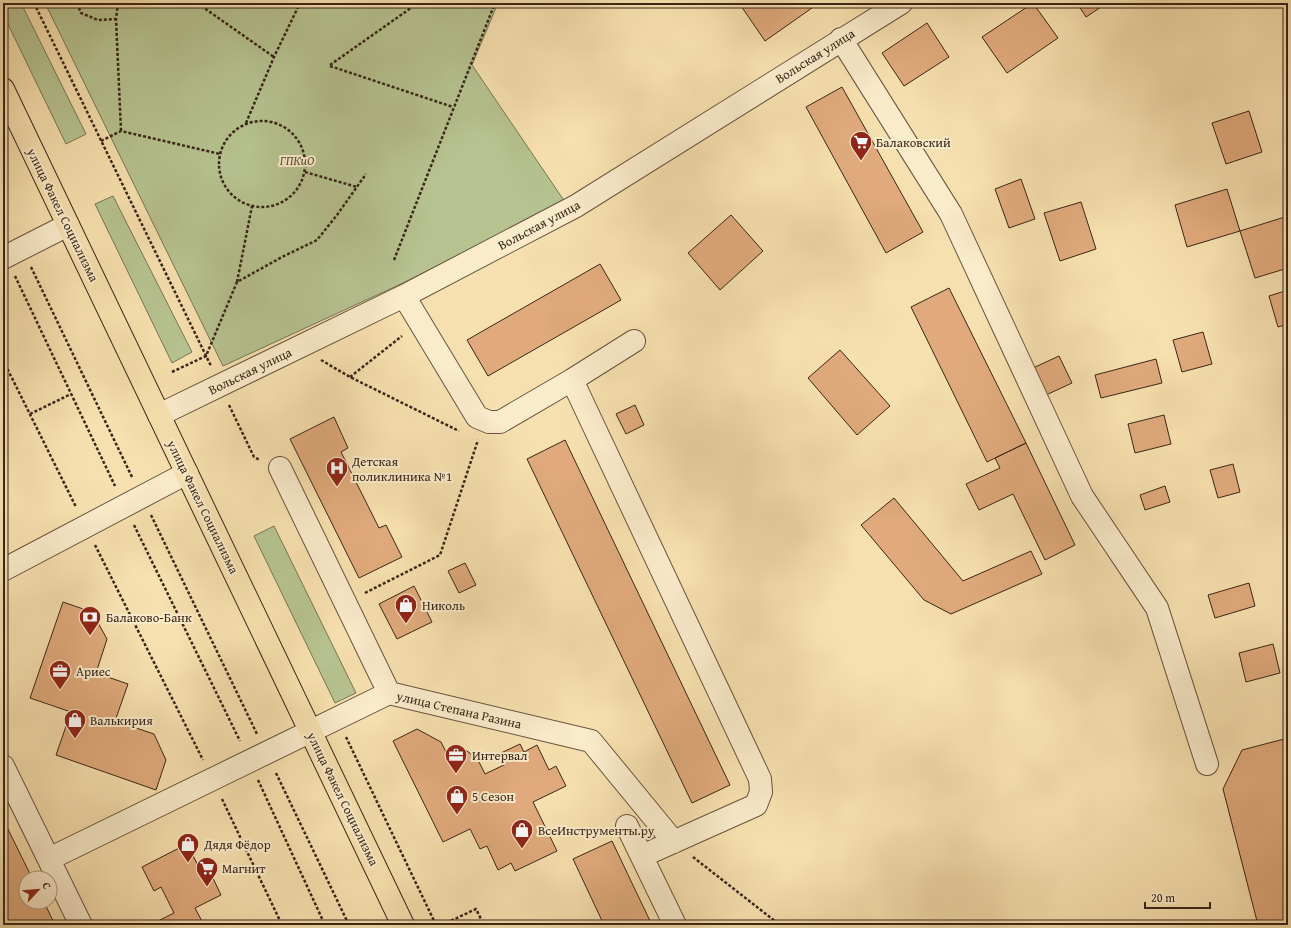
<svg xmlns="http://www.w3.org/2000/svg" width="1291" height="928" font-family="'Gentium Book Plus',serif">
  <rect width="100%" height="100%" fill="#f7e0af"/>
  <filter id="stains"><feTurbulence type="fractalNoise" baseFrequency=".005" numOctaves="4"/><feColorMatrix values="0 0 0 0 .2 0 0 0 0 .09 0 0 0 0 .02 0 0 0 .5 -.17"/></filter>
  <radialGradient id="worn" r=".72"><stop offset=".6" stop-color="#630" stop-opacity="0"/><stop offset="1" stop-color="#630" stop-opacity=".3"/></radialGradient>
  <path fill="#b6c390" stroke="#787454" d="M 3,3 L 21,3 L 86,134 L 66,144 L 3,14 Z
    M 45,3 L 498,3 L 472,65 L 565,202 L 403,283 L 223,366 Z
    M 113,196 L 192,352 L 172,363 L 95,204 Z
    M 274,526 L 356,693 L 335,703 L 254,536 Z"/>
  <path fill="#e0aa7c" stroke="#392617" d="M 739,3 L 819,3 L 765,41 Z
    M 1033,3 L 1058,38 L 1007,73 L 982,37 Z
    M 1077,3 L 1107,3 L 1086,17 Z
    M 927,23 L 949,57 L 904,86 L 882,53 Z
    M 842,87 L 923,232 L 886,253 L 806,107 Z
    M 1249,111 L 1262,152 L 1226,164 L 1212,123 Z
    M 1021,179 L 1035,219 L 1009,228 L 995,189 Z
    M 1227,189 L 1240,231 L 1187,247 L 1175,205 Z
    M 1081,202 L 1096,249 L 1060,261 L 1044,213 Z
    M 731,215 L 763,251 L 720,290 L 688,253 Z
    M 1288,216 L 1288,268 L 1255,278 L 1240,231 Z
    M 600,264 L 621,300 L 488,376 L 467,340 Z
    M 949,288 L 1026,443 L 987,462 L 911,307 Z
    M 1288,290 L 1288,324 L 1278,327 L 1269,296 Z
    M 1203,332 L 1212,364 L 1182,372 L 1173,340 Z
    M 840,350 L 890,406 L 857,435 L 808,378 Z
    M 1059,356 L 1072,383 L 1046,395 L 1033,368 Z
    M 1156,359 L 1162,383 L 1101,398 L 1095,375 Z
    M 635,405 L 644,425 L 626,434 L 616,414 Z
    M 1164,415 L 1171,444 L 1135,453 L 1128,424 Z
    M 334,417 L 348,448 L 341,452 L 379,528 L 386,525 L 402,557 L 359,578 L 290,439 Z
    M 565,440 L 730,785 L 692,803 L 527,459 Z
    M 1026,443 L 1075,545 L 1045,560 L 1013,494 L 979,510 L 966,484 L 1000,468 L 995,458 Z
    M 1233,464 L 1240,492 L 1218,498 L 1210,470 Z
    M 1165,486 L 1170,502 L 1145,510 L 1140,495 Z
    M 894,498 L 963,581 L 1031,551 L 1042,574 L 951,614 L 924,600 L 861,525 Z
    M 465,563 L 476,585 L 459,593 L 448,571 Z
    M 1249,583 L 1255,606 L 1215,618 L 1208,595 Z
    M 414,586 L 432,622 L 397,639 L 379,604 Z
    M 63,602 L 92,612 L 107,639 L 96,673 L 128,684 L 115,721 L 154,734 L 166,760 L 156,790 L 56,755 L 71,712 L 30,698 Z
    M 1273,644 L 1280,673 L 1246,682 L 1239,653 Z
    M 417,729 L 441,742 L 447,754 L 461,747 L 477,758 L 485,774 L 506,764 L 501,753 L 520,744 L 524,752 L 537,745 L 549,770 L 556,766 L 566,786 L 533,802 L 557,851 L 515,871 L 511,863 L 498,870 L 487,846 L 480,849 L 470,829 L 443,842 L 393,741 Z
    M 1288,738 L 1288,801 L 1284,802 L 1288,818 L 1288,925 L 1258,925 L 1223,789 L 1242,750 Z
    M 3,819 L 32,878 L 26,878 L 26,902 L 44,902 L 55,925 L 3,925 Z
    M 612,841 L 630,879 L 652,925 L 604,925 L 573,859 Z
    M 187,844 L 203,875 L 210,872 L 221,895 L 195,908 L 204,925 L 150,925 L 174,913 L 161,887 L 154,891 L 142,867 Z"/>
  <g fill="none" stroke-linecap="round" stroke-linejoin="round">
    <g stroke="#68543d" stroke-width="24">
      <path id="minor" d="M 841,39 L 951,214 L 1082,496 L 1157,608 L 1207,764
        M 3,258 L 68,225
        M 404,296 L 477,417 L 489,422 L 500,422 L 572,380 L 634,341
        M 572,380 L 760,779 L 761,792 L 756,805 L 642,856
        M 159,415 L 404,296 L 576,206 L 901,3
        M 280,468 L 389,693
        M 3,570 L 187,473
        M 3,766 L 81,925
        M 627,826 L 675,925
        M 49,859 L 389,693 L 591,741 L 674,842"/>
    </g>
    <g stroke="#392617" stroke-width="24">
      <path id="major" d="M 3,89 L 403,925"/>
    </g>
    <path stroke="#392617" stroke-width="2.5" stroke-dasharray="3 2" stroke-linecap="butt" d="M 34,3 L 211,366
      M 77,3 L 81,13 L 98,20 L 116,19
      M 118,3 L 116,19 L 121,131
      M 197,3 L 274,57
      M 330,65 L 418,3
      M 330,66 L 453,107
      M219 164a43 43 0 1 1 86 0a43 43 0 1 1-86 0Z
      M 246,123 L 274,57 L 300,3
      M 101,141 L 121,131 L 220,154
      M 305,172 L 357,187
      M 394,260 L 495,3
      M 31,267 L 132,477
      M 15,276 L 115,486
      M 237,282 L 252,206
      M 3,360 L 76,507
      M 321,360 L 350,377 L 459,431
      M 172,372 L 206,356 L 237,282 L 282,257 L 317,240 L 337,215 L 366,174
      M 350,377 L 402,336
      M 229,405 L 254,457 L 260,460
      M 30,414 L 71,394
      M 151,515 L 257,734
      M 134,525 L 240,741
      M 95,545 L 203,760
      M 365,593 L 440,555 L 478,440
      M 346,737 L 436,925
      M 276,773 L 349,925
      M 258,780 L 325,925
      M 222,799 L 282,925
      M 693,857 L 780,925
      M 442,925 L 476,909 L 484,925"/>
    <use href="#minor" stroke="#faebcb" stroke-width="22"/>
    <use href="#major" stroke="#f7e0af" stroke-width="22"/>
  </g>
  <defs>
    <g id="supermarket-pin" transform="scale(1.15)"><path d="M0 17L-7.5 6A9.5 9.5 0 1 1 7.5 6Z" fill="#8f2418" stroke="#faebcb"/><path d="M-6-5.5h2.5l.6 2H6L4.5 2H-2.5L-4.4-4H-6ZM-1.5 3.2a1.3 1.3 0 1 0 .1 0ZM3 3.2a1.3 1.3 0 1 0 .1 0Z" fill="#fff"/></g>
    <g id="hospital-pin" transform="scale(1.15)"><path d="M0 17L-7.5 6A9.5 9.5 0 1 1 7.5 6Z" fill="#8f2418" stroke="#faebcb"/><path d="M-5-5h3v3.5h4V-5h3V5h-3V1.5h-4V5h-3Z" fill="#fff"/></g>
    <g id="shop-pin" transform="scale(1.15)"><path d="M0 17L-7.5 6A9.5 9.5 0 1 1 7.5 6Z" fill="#8f2418" stroke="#faebcb"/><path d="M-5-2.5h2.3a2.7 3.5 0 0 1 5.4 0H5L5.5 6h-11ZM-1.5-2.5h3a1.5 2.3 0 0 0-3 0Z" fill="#fff"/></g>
    <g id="bank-pin" transform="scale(1.15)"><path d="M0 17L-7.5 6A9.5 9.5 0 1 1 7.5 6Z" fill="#8f2418" stroke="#faebcb"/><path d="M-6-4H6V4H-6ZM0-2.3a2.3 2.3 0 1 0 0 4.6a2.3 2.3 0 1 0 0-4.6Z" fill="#fff"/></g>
    <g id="office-pin" transform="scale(1.15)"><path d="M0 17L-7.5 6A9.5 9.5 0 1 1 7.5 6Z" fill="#8f2418" stroke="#faebcb"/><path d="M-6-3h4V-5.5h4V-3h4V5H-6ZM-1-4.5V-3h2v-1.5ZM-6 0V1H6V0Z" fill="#fff"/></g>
  </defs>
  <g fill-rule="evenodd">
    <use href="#supermarket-pin" x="861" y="142"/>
    <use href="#hospital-pin" x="337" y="468"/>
    <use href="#shop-pin" x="406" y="605"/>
    <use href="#bank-pin" x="90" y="617"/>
    <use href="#office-pin" x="60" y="671"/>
    <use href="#shop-pin" x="75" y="720"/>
    <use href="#office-pin" x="456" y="755"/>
    <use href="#shop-pin" x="457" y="796"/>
    <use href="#shop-pin" x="522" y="830"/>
    <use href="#shop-pin" x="188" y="844"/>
    <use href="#supermarket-pin" x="207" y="868"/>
  </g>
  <g text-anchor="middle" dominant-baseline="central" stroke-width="4" stroke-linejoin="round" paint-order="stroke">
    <g font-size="13" fill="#392617" stroke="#faebcb">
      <text transform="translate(815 56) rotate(-32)">Вольская улица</text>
      <text transform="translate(63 215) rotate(64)">улица Факел Социализма</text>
      <text transform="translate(539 225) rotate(-28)">Вольская улица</text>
      <text transform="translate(250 371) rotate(-26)">Вольская улица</text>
      <text transform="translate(203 507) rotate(64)">улица Факел Социализма</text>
      <text transform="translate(459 710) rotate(13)">улица Степана Разина</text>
      <text transform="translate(343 799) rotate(64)">улица Факел Социализма</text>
    </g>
    <g font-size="13" fill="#392617" stroke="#faebcb" text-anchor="start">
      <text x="876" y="142">Балаковский</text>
      <text x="352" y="461">Детская<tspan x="352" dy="15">поликлиника №1</tspan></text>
      <text x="422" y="605">Николь</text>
      <text x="106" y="617">Балаково-Банк</text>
      <text x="76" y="671">Ариес</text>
      <text x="90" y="720">Валькирия</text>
      <text x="472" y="755">Интервал</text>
      <text x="472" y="796">5 Сезон</text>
      <text x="538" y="830">ВсеИнструменты.ру</text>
      <text x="204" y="844">Дядя Фёдор</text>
      <text x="222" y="868">Магнит</text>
    </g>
    <g font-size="13" font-style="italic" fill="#584d35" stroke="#faebcb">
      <text x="297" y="160">ГПКиО</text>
    </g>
  </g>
  <rect width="1291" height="928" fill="none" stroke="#f7e0af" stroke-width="16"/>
  <rect x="4" y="4" width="1283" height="920" fill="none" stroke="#392617" stroke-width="2"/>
  <rect x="8" y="8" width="1275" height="912" fill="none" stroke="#392617"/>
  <g transform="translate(38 890) rotate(64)"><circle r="19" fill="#faebcb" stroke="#ad9c83"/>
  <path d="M0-3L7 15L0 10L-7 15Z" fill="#8f2418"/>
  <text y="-6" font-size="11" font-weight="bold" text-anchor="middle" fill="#392617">С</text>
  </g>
  <path d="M1145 902v6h65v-6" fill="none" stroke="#392617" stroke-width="2"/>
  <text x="1151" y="902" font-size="12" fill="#392617" stroke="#faebcb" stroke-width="3" paint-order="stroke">20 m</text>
  <rect width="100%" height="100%" filter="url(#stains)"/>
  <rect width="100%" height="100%" fill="url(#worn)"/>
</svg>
